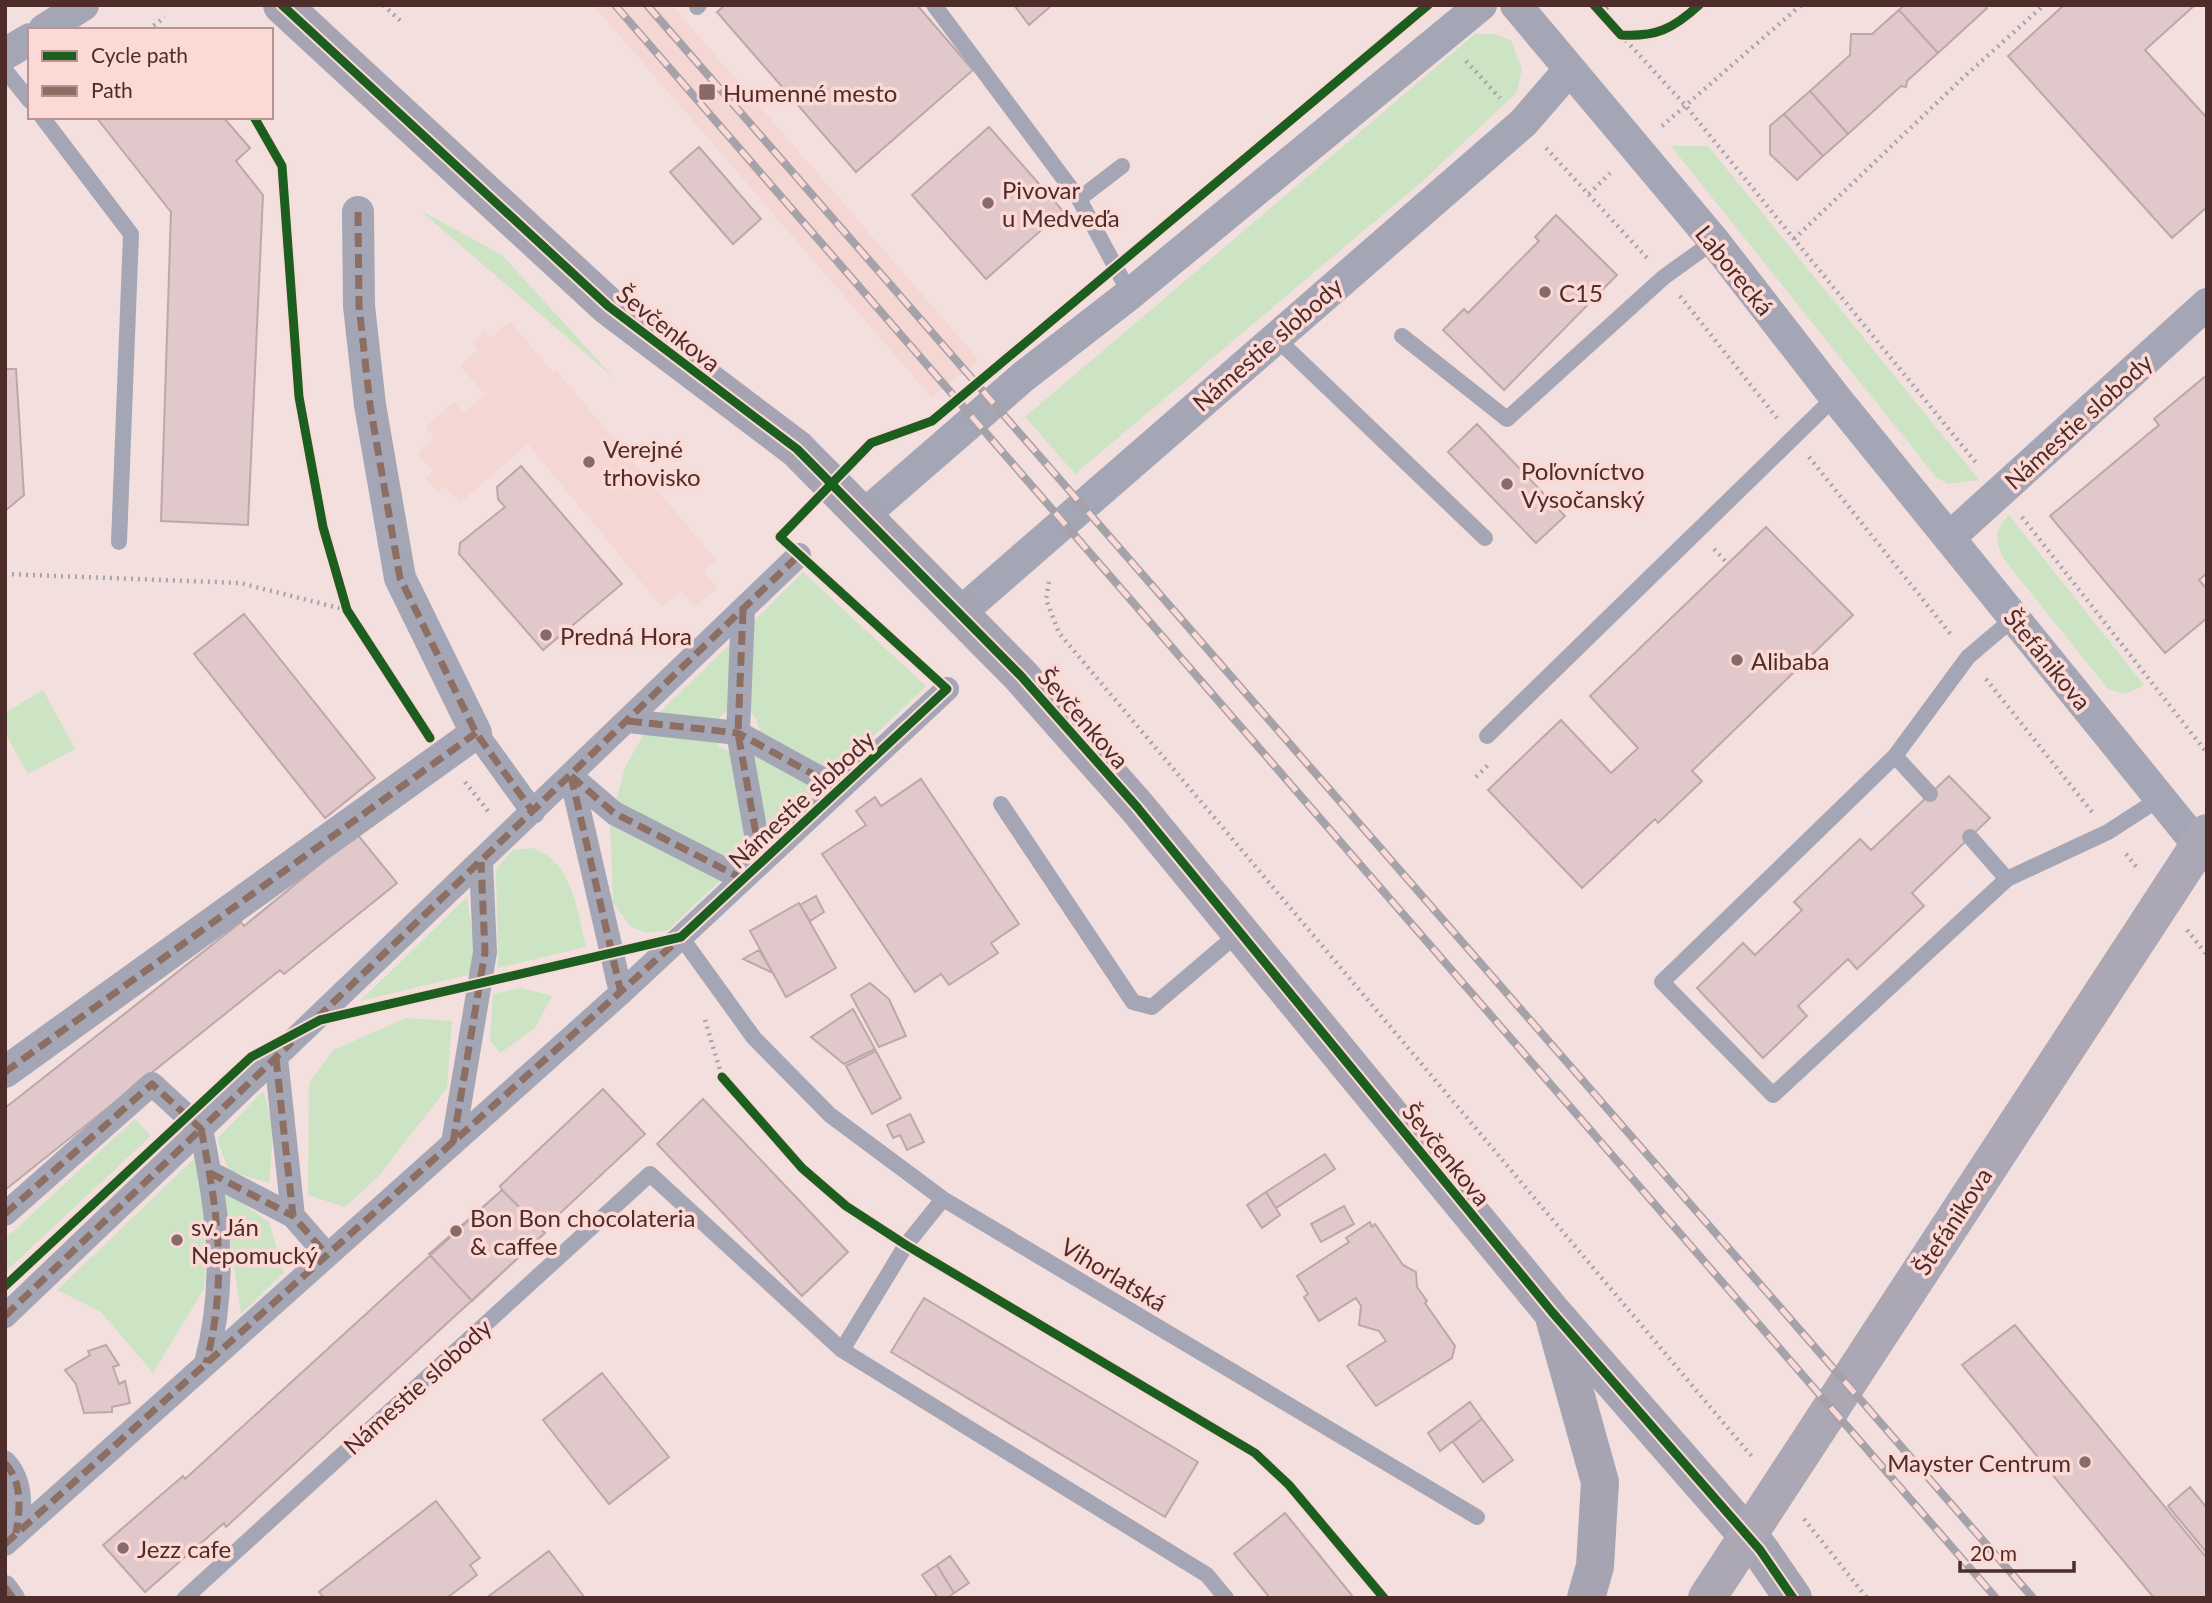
<svg xmlns="http://www.w3.org/2000/svg" width="2212" height="1603" font-family="Lato,sans-serif">
  <rect width="100%" height="100%" fill="#f3e0de"/>
  <path fill="#f4d6d2" d="M 593,5 L 672,5 L 979,360 L 932,398 Z
    M 510,322 L 553,372 L 556,370 L 716,560 L 703,571 L 717,588 L 695,607 L 681,591 L 662,607 L 528,444 L 460,503 L 444,486 L 437,492 L 425,478 L 433,471 L 417,453 L 434,438 L 425,427 L 454,402 L 464,413 L 485,395 L 460,366 L 477,350 L 472,343 L 485,331 L 491,338 Z"/>
  <path fill="#cce3c4" d="M 1475,34 L 1495,34 L 1511,40 L 1522,69 L 1517,92 L 1425,179 L 1075,474 L 1025,417 Z
    M 1671,146 L 1708,146 L 1979,480 L 1948,484 L 1936,477 Z
    M 420,210 L 502,255 L 614,378 Z
    M 2009,515 L 2144,685 L 2125,694 L 2108,689 L 2005,561 C 1995,543 1993,530 2009,515 Z
    M 803,572 L 926,686 L 832,776 L 760,733 L 756,718 L 751,712 L 750,625 Z
    M 735,639 L 729,709 L 717,720 L 658,714 Z
    M 43,690 L 75,749 L 28,774 L 5,733 L 5,713 Z
    M 647,729 L 716,739 L 719,746 L 732,754 L 751,851 L 736,865 L 615,805 L 625,767 Z
    M 752,749 L 821,787 L 766,838 Z
    M 610,820 L 724,877 L 668,930 L 648,933 L 631,927 L 613,903 Z
    M 533,848 C 573,863 577,910 586,947 L 498,968 L 496,869 L 513,850 Z
    M 467,897 L 473,937 L 472,974 L 360,1001 Z
    M 521,988 L 552,996 L 535,1028 L 500,1053 L 490,1040 L 493,994 Z
    M 406,1018 L 452,1021 L 447,1088 L 378,1177 L 345,1207 L 308,1195 L 309,1083 L 333,1050 Z
    M 263,1091 L 274,1127 L 269,1183 L 229,1171 L 217,1139 Z
    M 135,1119 L 151,1136 L 5,1272 L 5,1239 Z
    M 195,1158 L 209,1222 L 204,1289 L 153,1373 L 101,1312 L 57,1290 Z
    M 223,1190 L 269,1222 L 284,1272 L 241,1314 Z"/>
  <path fill="#e1c8ca" stroke="#bea7a9" stroke-width="2" d="M 725,5 L 917,5 L 973,70 L 856,172 L 717,12 Z
    M 1014,5 L 1052,5 L 1029,25 Z
    M 1904,5 L 1985,5 L 1987,8 L 1938,53 L 1899,10 Z
    M 2064,5 L 2195,5 L 2145,50 L 2207,118 L 2207,207 L 2172,238 L 2008,56 Z
    M 1899,10 L 1938,53 L 1907,81 L 1906,87 L 1901,86 L 1848,134 L 1810,91 L 1850,55 L 1851,34 L 1872,34 Z
    M 1810,91 L 1848,134 L 1823,156 L 1784,114 Z
    M 1784,114 L 1823,156 L 1797,180 L 1770,154 L 1770,126 Z
    M 96,117 L 223,117 L 250,148 L 236,161 L 263,195 L 248,525 L 161,521 L 171,212 Z
    M 989,127 L 1063,211 L 986,279 L 912,195 Z
    M 699,147 L 761,219 L 733,244 L 670,172 Z
    M 1556,215 L 1617,275 L 1504,390 L 1443,330 L 1464,309 L 1468,313 L 1539,241 L 1535,237 Z
    M 5,369 L 16,369 L 24,495 L 5,511 Z
    M 2207,375 L 2207,573 L 2199,580 L 2207,589 L 2207,618 L 2165,653 L 2050,516 L 2159,425 L 2154,419 Z
    M 1477,424 L 1565,516 L 1536,543 L 1448,452 Z
    M 521,466 L 622,584 L 543,650 L 459,554 L 460,543 L 505,507 L 498,499 L 497,487 Z
    M 1766,527 L 1853,615 L 1692,771 L 1702,781 L 1658,823 L 1655,819 L 1582,888 L 1488,790 L 1561,720 L 1611,773 L 1638,748 L 1590,696 Z
    M 244,614 L 375,778 L 325,818 L 194,654 Z
    M 1949,776 L 1990,818 L 1912,893 L 1924,906 L 1857,969 L 1848,959 L 1798,1006 L 1807,1016 L 1763,1058 L 1697,988 L 1743,943 L 1755,955 L 1802,910 L 1794,902 L 1860,839 L 1871,850 Z
    M 921,779 L 1019,924 L 991,943 L 998,953 L 949,985 L 941,974 L 915,992 L 822,854 L 866,825 L 856,811 L 875,797 L 881,806 Z
    M 357,834 L 397,883 L 284,974 L 280,970 L 5,1190 L 5,1108 L 241,922 L 244,926 Z
    M 816,896 L 824,912 L 810,921 L 800,905 Z
    M 799,903 L 836,968 L 786,997 L 750,931 Z
    M 759,950 L 773,973 L 743,959 Z
    M 870,983 L 889,999 L 906,1036 L 879,1047 L 851,995 Z
    M 853,1009 L 875,1049 L 844,1064 L 811,1037 Z
    M 876,1051 L 901,1098 L 872,1114 L 846,1066 Z
    M 603,1089 L 645,1134 L 542,1230 L 545,1233 L 226,1527 L 224,1523 L 145,1592 L 103,1545 L 183,1476 L 185,1479 L 502,1190 L 500,1186 Z
    M 703,1099 L 848,1252 L 802,1296 L 657,1144 Z
    M 910,1114 L 924,1142 L 907,1150 L 900,1135 L 893,1138 L 887,1125 Z
    M 1325,1154 L 1335,1169 L 1276,1208 L 1266,1192 Z
    M 502,1190 L 545,1233 L 472,1301 L 429,1254 Z
    M 1266,1192 L 1280,1215 L 1262,1228 L 1247,1205 Z
    M 1344,1206 L 1354,1224 L 1321,1242 L 1311,1224 Z
    M 1370,1222 L 1372,1227 L 1375,1224 L 1403,1265 L 1416,1272 L 1417,1287 L 1427,1301 L 1425,1303 L 1455,1346 L 1452,1358 L 1376,1406 L 1347,1366 L 1386,1341 L 1379,1331 L 1359,1325 L 1361,1306 L 1356,1298 L 1319,1321 L 1304,1297 L 1308,1294 L 1297,1276 L 1349,1242 L 1346,1238 Z
    M 924,1298 L 1198,1462 L 1165,1517 L 891,1352 Z
    M 2015,1325 L 2207,1558 L 2207,1598 L 2154,1598 L 1962,1365 Z
    M 106,1345 L 119,1365 L 113,1367 L 119,1384 L 125,1381 L 130,1403 L 112,1407 L 112,1412 L 84,1413 L 76,1384 L 65,1370 L 90,1355 L 88,1351 Z
    M 602,1373 L 669,1457 L 609,1504 L 543,1420 Z
    M 1470,1402 L 1482,1419 L 1440,1451 L 1428,1433 Z
    M 1482,1419 L 1513,1460 L 1483,1482 L 1453,1442 Z
    M 2190,1487 L 2207,1508 L 2207,1553 L 2168,1506 Z
    M 436,1501 L 480,1558 L 470,1565 L 477,1575 L 447,1598 L 324,1598 L 319,1592 Z
    M 1285,1513 L 1320,1556 L 1354,1598 L 1270,1598 L 1234,1554 Z
    M 549,1551 L 585,1598 L 490,1598 L 489,1596 Z
    M 950,1556 L 969,1583 L 954,1593 L 937,1565 Z
    M 937,1565 L 954,1593 L 947,1598 L 938,1598 L 922,1575 Z"/>
  <g fill="none" stroke-linecap="round" stroke-linejoin="round">
    <path stroke="#a5a3ad" stroke-width="4.5" stroke-dasharray="2 5" stroke-linecap="butt" d="M 383,5 L 403,23
      M 1601,13 L 1610,5
      M 148,30 L 165,17
      M 1621,35 L 1685,105 L 1978,465
      M 1466,61 L 1500,98
      M 1662,126 L 1801,5
      M 1546,148 L 1647,258
      M 1589,194 L 1610,173
      M 1794,239 L 1965,76 L 2044,5
      M 1680,296 L 1777,418
      M 871,443 L 904,431
      M 1809,457 L 1952,636
      M 2022,517 L 2207,753
      M 1714,549 L 1728,564
      M 5,574 L 240,583 L 347,610
      M 822,576 L 924,669
      M 1049,582 L 1046,599 L 1059,633 L 1754,1459
      M 1986,679 L 2092,812
      M 1476,777 L 1490,763
      M 465,782 L 488,811
      M 2126,854 L 2138,869
      M 2187,930 L 2207,955
      M 705,1020 L 722,1077
      M 1804,1519 L 1867,1598"/>
    <path stroke="#a5a6b5" stroke-width="16" d="M 934,5 L 1079,199 L 1130,294
      M 697,7 L 699,5
      M 5,70 L 30,101
      M 42,117 L 131,234 L 119,542
      M 1079,199 L 1122,166
      M 1402,336 L 1507,419 L 1664,277 L 1714,241
      M 1275,337 L 1485,538
      M 1487,736 L 1835,397
      M 1895,756 L 1662,982 L 1773,1095 L 2007,879
      M 1930,794 L 1895,756 L 1968,657 L 2015,617
      M 1001,804 L 1133,1002 L 1152,1007 L 1240,932
      M 1970,837 L 2007,879 L 2108,832 L 2159,799
      M 681,937 L 754,1038 L 830,1115 L 943,1199 L 1477,1517
      M 842,1350 L 906,1245 L 943,1199
      M 185,1598 L 650,1174 L 842,1350 L 1207,1575 L 1226,1598"/>
    <path stroke="#a5a6b5" stroke-width="24" d="M 743,610 L 738,733 L 761,862
      M 628,721 L 738,733 L 840,789
      M 476,733 L 533,812
      M 571,776 L 621,993
      M 571,776 L 614,813 L 743,879
      M 276,1058 L 293,1216 L 327,1255
      M 201,1129 C 218,1212 228,1280 206,1363
      M 453,1143 L 485,952 L 481,862
      M 210,1173 L 293,1216
      M 5,1214 L 152,1084 L 201,1129 L 799,555
      M 5,1316 L 201,1129
      M 5,1463 C 23,1483 20,1509 16,1533
      M 5,1544 L 621,993 L 947,689
      M 5,1587 L 13,1598"/>
    <path stroke="#a5a6b5" stroke-width="32" d="M 1516,5 L 1714,241 L 1835,397 L 2207,856
      M 44,30 L 83,5
      M 5,54 L 30,39
      M 864,515 L 1024,376 L 1130,294 L 1481,5
      M 1949,538 L 2207,304
      M 960,613 L 1523,123 L 1569,70
      M 5,1072 L 476,733 L 400,578 L 370,405 L 359,306 L 358,212"/>
    <path stroke="#a6a4b3" stroke-width="38" d="M 282,5 L 608,306 L 797,449 L 1021,676 L 1137,807 L 1552,1312 L 1760,1550 L 1793,1598
      M 1555,1321 L 1600,1482 L 1595,1566 L 1586,1598"/>
    <path stroke="#aca7b4" stroke-width="38" d="M 1707,1598 L 2207,833"/>
    <g stroke="#a6a2aa" stroke-width="8">
      <path id="rail" d="M 615,5 L 1996,1598
        M 647,5 L 2033,1598"/>
    </g>
    <use href="#rail" stroke="#fcd9d5" stroke-width="5" stroke-dasharray="16" stroke-linecap="butt"/>
    <path stroke="#8d6e63" stroke-width="7" stroke-dasharray="14 7" stroke-linecap="butt" d="M 358,212 L 359,306 L 370,405 L 400,578 L 476,733 L 533,812
      M 743,610 L 738,733 L 761,862
      M 628,721 L 738,733 L 840,789
      M 571,776 L 621,993
      M 571,776 L 614,813 L 743,879
      M 317,1018 L 799,555
      M 276,1058 L 293,1216 L 327,1255
      M 5,1072 L 476,733
      M 201,1129 C 218,1212 228,1280 206,1363
      M 453,1143 L 485,952 L 481,862
      M 210,1173 L 293,1216
      M 5,1214 L 152,1084 L 201,1129 L 292,1042
      M 5,1316 L 201,1129
      M 5,1463 C 23,1483 20,1509 16,1533
      M 5,1544 L 677,941
      M 5,1587 L 13,1598"/>
    <g stroke="#fcd9d5" stroke-width="13">
      <path id="cycleway" d="M 282,5 L 608,306 L 797,449 L 1021,676 L 1137,807 L 1552,1312 L 1760,1550 L 1793,1598
        M 1594,5 L 1621,35 C 1656,37 1673,29 1699,5
        M 254,117 L 282,166 L 299,397 L 323,527 L 347,610 L 430,738
        M 722,1077 L 802,1168 L 846,1206 L 906,1245 L 1255,1453 L 1289,1485 L 1384,1598
        M 5,1286 L 251,1057 L 320,1020 L 681,937 L 947,689 L 780,537 L 871,443 L 932,421 L 1428,5"/>
    </g>
    <use href="#cycleway" stroke="#1b5e20" stroke-width="9"/>
  </g>
  <g fill="#886b68" stroke="#fcd9d5" stroke-width="2.5">
    <rect x="698" y="83" width="18" height="18" rx="3.5"/>
    <circle cx="988" cy="203" r="7"/>
    <circle cx="1545" cy="292" r="7"/>
    <circle cx="589" cy="462" r="7"/>
    <circle cx="1507" cy="484" r="7"/>
    <circle cx="546" cy="635" r="7"/>
    <circle cx="1737" cy="660" r="7"/>
    <circle cx="456" cy="1231" r="7"/>
    <circle cx="177" cy="1240" r="7"/>
    <circle cx="2085" cy="1462" r="7"/>
    <circle cx="123" cy="1548" r="7"/>
  </g>
  <g text-anchor="middle" dominant-baseline="central" stroke-width="7" stroke-linejoin="round" paint-order="stroke">
    <g font-size="24" fill="#4e2c29" stroke="#fcd9d5" text-anchor="start">
      <text x="723" y="92">Humenné mesto</text>
      <text x="1002" y="189">Pivovar<tspan x="1002" dy="28">u Medveďa</tspan></text>
      <text x="1559" y="292">C15</text>
      <text x="603" y="448">Verejné<tspan x="603" dy="28">trhovisko</tspan></text>
      <text x="1521" y="470">Poľovníctvo<tspan x="1521" dy="28">Vysočanský</tspan></text>
      <text x="560" y="635">Predná Hora</text>
      <text x="1751" y="660">Alibaba</text>
      <text x="470" y="1217">Bon Bon chocolateria<tspan x="470" dy="28">&amp; caffee</tspan></text>
      <text x="191" y="1226">sv. Ján<tspan x="191" dy="28">Nepomucký</tspan></text>
      <text x="2071" y="1462" text-anchor="end">Mayster Centrum</text>
      <text x="137" y="1548">Jezz cafe</text>
    </g>
    <g font-size="24" fill="#4e2c29" stroke="#fcd9d5">
      <text transform="translate(1735 270) rotate(51)">Laborecká</text>
      <text transform="translate(669 328) rotate(38)">Ševčenkova</text>
      <text transform="translate(1267 344) rotate(-41)">Námestie slobody</text>
      <text transform="translate(2078 421) rotate(-42)">Námestie slobody</text>
      <text transform="translate(2048 659) rotate(51)">Štefánikova</text>
      <text transform="translate(1084 718) rotate(49)">Ševčenkova</text>
      <text transform="translate(801 799) rotate(-43)">Námestie slobody</text>
      <text transform="translate(1447 1154) rotate(51)">Ševčenkova</text>
      <text transform="translate(1952 1221) rotate(-57)">Štefánikova</text>
      <text transform="translate(1114 1274) rotate(31)">Vihorlatská</text>
      <text transform="translate(417 1386) rotate(-42)">Námestie slobody</text>
    </g>
  </g>
  <rect width="2212" height="1603" fill="none" stroke="#4e2c29" stroke-width="14"/>
  <rect x="28" y="28" width="245" height="91" fill="#fcd9d5" stroke="#b69490" stroke-width="2"/>
  <rect x="42" y="51" width="35" height="10" fill="#1b5e20" stroke="#b69490" stroke-width="2"/>
  <text x="91" y="63" font-size="21" fill="#4e2c29">Cycle path</text>
  <rect x="42" y="86" width="35" height="10" fill="#8d6e63" stroke="#b69490" stroke-width="2"/>
  <text x="91" y="98" font-size="21" fill="#4e2c29">Path</text>
  <path d="M1960 1561v10h114v-10" fill="none" stroke="#4e2c29" stroke-width="3.5"/>
  <text x="1970" y="1561" font-size="21" fill="#4e2c29" stroke="#fcd9d5" stroke-width="5" paint-order="stroke">20 m</text>
</svg>
